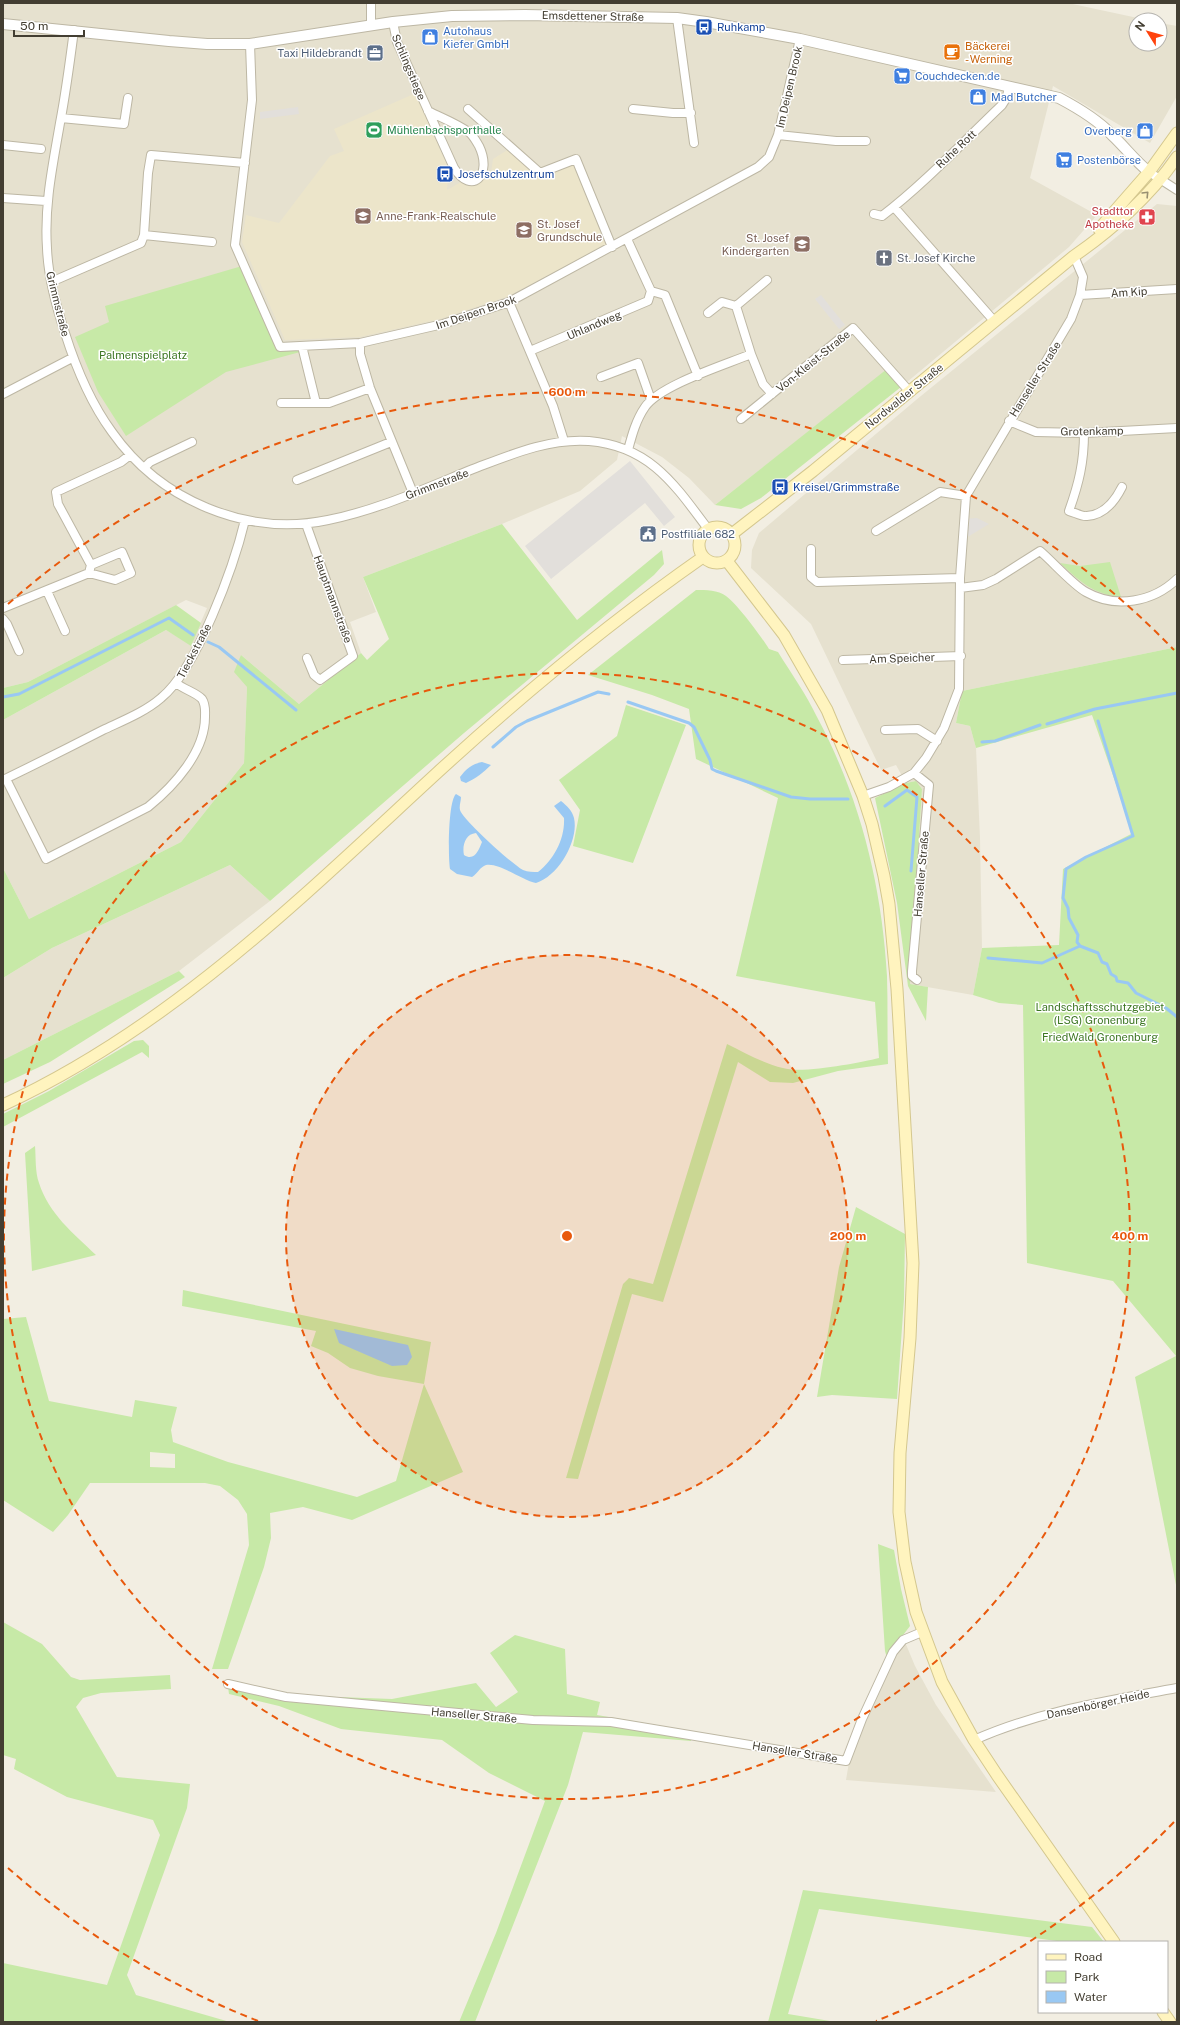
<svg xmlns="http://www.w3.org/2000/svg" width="1180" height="2025" font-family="'Public Sans',sans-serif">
  <rect width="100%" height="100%" fill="#f2eee2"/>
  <path fill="#e6e1cf" d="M 3,3 L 1068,3 L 1147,20 L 1136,20 L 1136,44 L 1160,44 L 1160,23 L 1177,26 L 1177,96 L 1150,143 L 1053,86 L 1030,178 L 1097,215 L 1069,247 L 901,387 L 887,370 L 715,505 L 689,478 L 662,457 L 622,436 L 617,460 L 580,491 L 502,524 L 363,577 L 376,612 L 350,622 L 361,653 L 299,704 L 241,655 L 247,687 L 244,763 L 181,842 L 29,919 L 3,868 L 3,720 L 166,630 L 191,645 L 207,608 L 186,600 L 28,682 L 3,688 Z
    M 1157,204 L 1177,206 L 1177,647 L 962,691 L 956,723 L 970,726 L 976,748 L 980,838 L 982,948 L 973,995 L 910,984 L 922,789 L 916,781 L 906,783 L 896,765 L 881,770 L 811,624 L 751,568 L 752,550 L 759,533 L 916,400 Z
    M 230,865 L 270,901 L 179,971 L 3,1060 L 3,978 L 52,948 Z
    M 905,1642 L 915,1666 L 936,1705 L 996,1792 L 846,1780 L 850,1756 L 895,1652 Z"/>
  <path fill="#ece5ca" d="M 416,93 L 449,170 L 447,190 L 461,182 L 470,186 L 491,173 L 493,159 L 509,149 L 539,177 L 574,163 L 607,245 L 506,297 L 440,319 L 360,337 L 285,340 L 242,242 L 246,215 L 279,223 L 330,156 L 344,151 L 334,129 Z"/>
  <path fill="#c7e9a7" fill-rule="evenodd" d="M 242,266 L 276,345 L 297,342 L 300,352 L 226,372 L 126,436 L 98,392 L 75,337 L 109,322 L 105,306 Z
    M 887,369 L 901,387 L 761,498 L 741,509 L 715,505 Z
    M 502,524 L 577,620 L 662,550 L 664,564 L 654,575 L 464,733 L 270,901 L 230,865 L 52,948 L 3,978 L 3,868 L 29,919 L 181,842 L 244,763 L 247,687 L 234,672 L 241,655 L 299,704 L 361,653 L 367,660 L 389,639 L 363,577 Z
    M 1110,562 L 1121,597 C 1092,594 1081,582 1060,563 L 1080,566 Z
    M 696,590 C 706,590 718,590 726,596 C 739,606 760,635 769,649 L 778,652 C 791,673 806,694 817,717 C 860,797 882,886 887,976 C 888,1005 887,1035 888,1064 L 838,1071 L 793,1083 L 770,1082 L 738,1062 L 663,1302 L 632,1294 L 578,1479 L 566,1478 L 623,1284 L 629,1278 L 653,1284 L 727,1044 C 745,1053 763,1063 783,1068 C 801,1074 859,1063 879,1058 L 875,1002 L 736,976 L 778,798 L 696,759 L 689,709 L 652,695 L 588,675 Z
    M 176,605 L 201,623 L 191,646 L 166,630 L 3,720 L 3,688 L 28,682 Z
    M 1177,647 L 1177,1590 L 1135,1377 L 1176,1356 L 1113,1281 L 1027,1263 L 1023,1005 L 999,1003 L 973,995 L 982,948 L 1059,945 L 1063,869 L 1133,833 L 1092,715 L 976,748 L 970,726 L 956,723 L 962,691 Z
    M 626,705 L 686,725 L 633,863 L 573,846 L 580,810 L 559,780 L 617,736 Z
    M 916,781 L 922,789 L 910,984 L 928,987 L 926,1021 L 908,986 L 897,903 L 875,798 L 906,783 Z
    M 179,971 L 185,977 L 50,1062 L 3,1084 L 3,1060 Z
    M 143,1040 L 149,1046 L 149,1058 L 142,1052 L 3,1127 L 3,1114 L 49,1091 L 134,1041 Z
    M 35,1146 C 36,1158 35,1172 39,1183 C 49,1214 73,1233 96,1255 L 32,1271 L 25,1153 Z
    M 856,1207 L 905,1234 L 904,1299 L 897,1399 L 832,1395 L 817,1397 L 839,1267 Z
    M 183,1290 L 431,1342 L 424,1384 L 463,1472 L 352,1520 L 303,1507 L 270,1513 L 271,1538 L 264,1567 L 228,1669 L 212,1669 L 249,1545 L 247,1514 L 238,1500 L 220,1486 L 205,1483 L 90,1483 L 68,1515 L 53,1532 L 3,1500 L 3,1319 L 26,1317 L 49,1401 L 132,1417 L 135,1400 L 177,1407 L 171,1430 L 173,1442 L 228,1462 L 357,1497 L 396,1481 L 424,1384 L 378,1376 L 350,1368 L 328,1353 L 311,1346 L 316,1331 L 182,1306 ZM 150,1452 L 175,1454 L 175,1468 L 150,1467 Z
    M 878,1544 L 894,1550 L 901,1589 L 910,1626 L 894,1647 L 887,1658 L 885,1651 Z
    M 3,1622 L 42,1644 L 71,1677 L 80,1680 L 170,1675 L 171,1689 L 101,1693 L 83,1698 L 76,1707 L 117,1777 L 190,1784 L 187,1808 L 127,1975 L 136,1995 L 230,2022 L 3,2022 L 3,1963 L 107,1985 L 160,1835 L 153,1820 L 67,1797 L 14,1769 L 16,1759 L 3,1755 Z
    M 515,1635 L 565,1649 L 567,1694 L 600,1702 L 597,1715 L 691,1731 L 691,1741 L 583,1732 L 568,1785 L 475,2022 L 459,2022 L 496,1933 L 545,1801 L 489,1773 L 442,1740 L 341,1729 L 279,1706 L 229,1694 L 228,1687 L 310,1696 L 392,1699 L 476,1683 L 496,1707 L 518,1692 L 490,1653 Z
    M 803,1890 L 1092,1927 L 1104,1942 L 1064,1942 L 819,1909 L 788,2014 L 836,2022 L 768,2022 Z"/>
  <path fill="#e2dfdb" d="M 298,107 L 299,114 L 260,119 L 260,112 Z
    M 821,295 L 845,325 L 839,329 L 815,299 Z
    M 630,461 L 675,517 L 664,526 L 645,503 L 551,579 L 525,546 Z
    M 977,518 L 989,524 L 961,541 L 964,519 Z"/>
  <path fill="#99c8f3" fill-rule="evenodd" d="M 482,762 L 491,765 C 484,772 475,779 466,783 L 461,781 L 460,777 C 466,769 472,764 482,762 Z
    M 456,794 L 461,797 C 461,801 459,806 460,810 C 463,820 512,864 523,870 C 528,872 533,872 538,872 C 554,859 565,839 564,818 L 554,806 L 561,801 C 567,806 572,810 574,818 C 579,840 559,876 536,883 C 522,880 498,862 486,865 C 480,867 478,873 472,877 L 457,874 L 450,869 C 448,857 448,801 456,794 ZM 476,833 L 482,842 C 479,849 475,862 464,855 C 462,846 465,834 476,833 Z
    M 334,1329 L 408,1345 L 412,1357 L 407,1365 L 392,1366 L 339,1343 Z"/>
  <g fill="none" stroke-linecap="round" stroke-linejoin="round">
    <path stroke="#99c8f3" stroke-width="3" d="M 208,642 L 219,647 L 296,710
      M 3,697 L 19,694 L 169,618 L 193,635
      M 628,702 L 689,723 L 694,727 L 710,760 L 712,769 L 716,771 L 791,797 L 810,799 L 848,799
      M 1098,721 L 1133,836 L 1086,857 L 1066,869 L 1063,898 L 1068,908 L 1069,918 L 1078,935 L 1077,942 L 1080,946 L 1098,953 L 1102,962 L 1107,964 L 1111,974 L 1116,977 L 1117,981 L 1128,983 L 1136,993 L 1166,1008 L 1177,1017
      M 1047,724 L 1095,709 L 1177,693
      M 982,742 L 995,741 L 1040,725
      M 493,747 L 516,727 L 527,721 L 598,692 L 609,694
      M 885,806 L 907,790 L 917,797 L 911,871
      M 988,958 L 1042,963 L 1080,946"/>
    <g stroke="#bdb7a4" stroke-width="10">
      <path id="minor" d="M 677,18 L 694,143
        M 393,22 L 397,42 L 454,168 C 472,196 493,175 479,146 C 476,141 474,137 470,133 C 458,124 442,118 428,111
        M 371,26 L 371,3
        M 74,30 C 70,61 66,92 60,123 C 53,164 44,205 47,248 C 48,277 56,306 65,333 C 76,368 90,402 112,432 C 160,500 246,537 328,520 C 378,510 426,488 473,469 C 510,455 549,438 589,441 C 650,446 675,485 708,529
        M 250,44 L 252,100 L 235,245 L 280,347 L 360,343 L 443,324 L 509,302 L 758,167 L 769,157 L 778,135 L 800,39
        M 468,109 L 540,173 L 576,159 L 612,247
        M 633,109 L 673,113 L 691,113
        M 61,118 L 124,124 L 128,98
        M 778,135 L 836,141 L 866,141
        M 3,145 L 41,149
        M 1149,172 L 1177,190
        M 3,198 L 46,201
        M 894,207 L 995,322
        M 874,214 L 882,216 C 925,183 963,142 1002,105 L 1007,97 L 1009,86
        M 144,235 L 212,242
        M 627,239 L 651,291 L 665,295 L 698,376
        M 51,282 L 141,243 L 144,235 L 148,173 L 151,155 L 245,163
        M 1080,295 L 1177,289
        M 509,302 L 553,406 L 564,441
        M 708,313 L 722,302 L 736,306
        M 360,343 L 360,354 L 370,388 L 413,493
        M 302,346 L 316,403
        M 530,351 L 648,301 L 651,291
        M 751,354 L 763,384 L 772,394
        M 601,377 L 638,363 L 651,400
        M 3,394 L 72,358
        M 281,403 L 329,403 L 370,388
        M 741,419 L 853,328 L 910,392
        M 1009,421 L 1036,432 L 1084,433 L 1177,428
        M 1084,433 C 1084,462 1079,483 1069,511 C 1074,512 1082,517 1087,516 C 1104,515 1115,501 1122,487
        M 628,450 C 632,435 636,420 645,407 C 660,385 725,365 751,354 L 736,306 L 767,280
        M 144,468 L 150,462 L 192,442
        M 297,480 L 391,442
        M 306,524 L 353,656 L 320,680 L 314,675 L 307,658
        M 876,531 L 940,492 L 966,496
        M 811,549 L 811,577 L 817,582 L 960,578
        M 89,573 L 115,580 L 131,573 L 122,552 L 91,565
        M 960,588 L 983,585 L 996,579 L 1040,551 C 1052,561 1073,585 1086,592 C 1116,609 1153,602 1177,579
        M 47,591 L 65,631
        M 3,608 L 89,573 L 91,565 L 58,504 L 56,492 L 121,462 L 130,455
        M 3,619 L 7,624 L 19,651
        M 843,660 L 961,656
        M 885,730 L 918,729 L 937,741
        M 914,773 L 929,785 L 912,971 L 912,976 L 917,980
        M 6,779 L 46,859 L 148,807 C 174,786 205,752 205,717 C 205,711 206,705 202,699 C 197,693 183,689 176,683
        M 3,780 C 36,764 70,747 103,730 C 122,721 145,712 161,698 C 197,669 234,566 245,520
        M 863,796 L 889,787 L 914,773 L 926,758 L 944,728 L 959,689 L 960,578 L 966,496 L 1071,319 L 1080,295 L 1083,277 L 1074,256
        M 228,1684 L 286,1697 L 533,1720 L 611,1722 L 846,1761 L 862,1719 L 893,1652 L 903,1640 L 922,1632
        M 974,1740 C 1039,1711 1108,1701 1177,1688"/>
    </g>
    <g stroke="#bdb7a4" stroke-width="12">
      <path id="tertiary" d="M 3,24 L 169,41 L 207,44 L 250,44 L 393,22 L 452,16 L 525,15 L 677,18 L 706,22 L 800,39 L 1059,98 C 1078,108 1097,119 1112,135 C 1125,147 1135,161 1149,172"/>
    </g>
    <g stroke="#d4c78e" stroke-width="13">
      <path id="secondary" d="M 1099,229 L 1149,172 L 1177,133
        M699 545a18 18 0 1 1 36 0a18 18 0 1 1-36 0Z
        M 732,534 L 813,471 L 1074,256 C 1112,230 1151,195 1177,157
        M 727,561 L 784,635 L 827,710 L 863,796 L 872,824 L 884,876 L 889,904 L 897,989 L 913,1263 L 910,1338 L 900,1453 L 899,1512 L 905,1562 L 916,1612 L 942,1682 L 974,1740 L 997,1775 L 1114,1942
        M 3,1105 C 172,1027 303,896 438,772 C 522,695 610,622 703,557
        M 1163,2012 L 1170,2022"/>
    </g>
    <use href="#minor" stroke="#fff" stroke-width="8"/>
    <use href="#tertiary" stroke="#fff" stroke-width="10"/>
    <use href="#secondary" stroke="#fff4bf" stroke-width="11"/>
  </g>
  <defs><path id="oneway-chevron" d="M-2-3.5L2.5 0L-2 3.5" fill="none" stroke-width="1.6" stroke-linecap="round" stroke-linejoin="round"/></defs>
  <use stroke="#989071" href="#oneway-chevron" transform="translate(1146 194) rotate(-46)"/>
  <circle cx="567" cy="1236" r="281" fill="#e8590c" fill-opacity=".12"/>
  <g fill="none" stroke="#e8590c" stroke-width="2" stroke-dasharray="7 5">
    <circle cx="567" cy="1236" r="281"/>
    <circle cx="567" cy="1236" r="563"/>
    <path d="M1174 1822A844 844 0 0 1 876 2021M258 2021A844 844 0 0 1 8 1868M8 604A844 844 0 0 1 1174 650"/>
  </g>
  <defs>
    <g id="bus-square" transform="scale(0.9)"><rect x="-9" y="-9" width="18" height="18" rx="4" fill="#1a4fb4" stroke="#fff"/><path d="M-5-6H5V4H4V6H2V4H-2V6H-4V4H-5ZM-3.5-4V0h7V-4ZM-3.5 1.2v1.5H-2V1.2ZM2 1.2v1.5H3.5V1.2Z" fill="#fff"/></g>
    <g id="shop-square" transform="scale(0.9)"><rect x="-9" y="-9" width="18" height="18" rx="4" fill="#3f7fe0" stroke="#fff"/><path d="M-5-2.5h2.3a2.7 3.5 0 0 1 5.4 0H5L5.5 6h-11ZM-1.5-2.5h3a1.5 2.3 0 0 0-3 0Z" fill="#fff"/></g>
    <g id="cafe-square" transform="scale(0.9)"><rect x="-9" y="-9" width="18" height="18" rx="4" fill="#e8710a" stroke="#fff"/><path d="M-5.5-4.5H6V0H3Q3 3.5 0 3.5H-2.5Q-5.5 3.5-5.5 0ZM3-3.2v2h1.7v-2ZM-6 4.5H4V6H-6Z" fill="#fff"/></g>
    <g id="office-square" transform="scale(0.9)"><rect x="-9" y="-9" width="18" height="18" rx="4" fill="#5c6f8a" stroke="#fff"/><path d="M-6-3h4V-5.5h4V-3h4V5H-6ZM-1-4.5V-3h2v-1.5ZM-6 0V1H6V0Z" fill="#fff"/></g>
    <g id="supermarket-square" transform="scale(0.9)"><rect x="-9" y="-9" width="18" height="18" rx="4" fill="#3f7fe0" stroke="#fff"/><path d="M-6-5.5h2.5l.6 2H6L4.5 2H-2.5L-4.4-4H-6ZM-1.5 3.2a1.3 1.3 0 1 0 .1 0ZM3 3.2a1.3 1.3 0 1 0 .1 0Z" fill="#fff"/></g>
    <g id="stadium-square" transform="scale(0.9)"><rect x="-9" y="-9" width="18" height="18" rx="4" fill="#2e9e5b" stroke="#fff"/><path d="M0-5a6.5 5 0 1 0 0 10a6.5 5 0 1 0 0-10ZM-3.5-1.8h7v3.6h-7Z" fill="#fff"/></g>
    <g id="school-square" transform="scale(0.9)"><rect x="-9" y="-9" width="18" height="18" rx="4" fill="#8d6e63" stroke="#fff"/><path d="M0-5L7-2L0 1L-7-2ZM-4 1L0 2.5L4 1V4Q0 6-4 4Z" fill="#fff"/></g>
    <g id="pharmacy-square" transform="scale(0.9)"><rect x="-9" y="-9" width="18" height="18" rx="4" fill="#e0444e" stroke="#fff"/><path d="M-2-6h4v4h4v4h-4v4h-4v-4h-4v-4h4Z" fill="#fff"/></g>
    <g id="church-square" transform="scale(0.9)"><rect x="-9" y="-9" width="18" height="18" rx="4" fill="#6b7280" stroke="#fff"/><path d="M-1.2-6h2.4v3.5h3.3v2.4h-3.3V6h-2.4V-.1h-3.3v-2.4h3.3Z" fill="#fff"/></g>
    <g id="civic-square" transform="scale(0.9)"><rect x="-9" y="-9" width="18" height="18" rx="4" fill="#5c6f8a" stroke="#fff"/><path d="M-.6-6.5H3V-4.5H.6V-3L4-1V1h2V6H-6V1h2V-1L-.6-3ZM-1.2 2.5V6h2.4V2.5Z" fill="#fff"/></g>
  </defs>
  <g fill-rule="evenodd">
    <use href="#bus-square" x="704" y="27"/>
    <use href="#shop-square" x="430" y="37"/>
    <use href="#cafe-square" x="952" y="52"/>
    <use href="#office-square" x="375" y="53"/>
    <use href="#supermarket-square" x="902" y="76"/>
    <use href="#shop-square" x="978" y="97"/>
    <use href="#stadium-square" x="374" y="130"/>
    <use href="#shop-square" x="1145" y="131"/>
    <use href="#supermarket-square" x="1064" y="160"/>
    <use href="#bus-square" x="445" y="174"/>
    <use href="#school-square" x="363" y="216"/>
    <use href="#pharmacy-square" x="1147" y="217"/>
    <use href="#school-square" x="524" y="230"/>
    <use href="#school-square" x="802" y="244"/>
    <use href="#church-square" x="884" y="258"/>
    <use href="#bus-square" x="780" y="487"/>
    <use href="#civic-square" x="648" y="534"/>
  </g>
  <g text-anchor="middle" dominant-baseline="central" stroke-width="3" stroke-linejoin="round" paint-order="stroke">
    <g font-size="11" fill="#433e32" stroke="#fff">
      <text transform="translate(593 16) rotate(1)">Emsdettener Straße</text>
      <text transform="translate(409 67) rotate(67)">Schlingstiege</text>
      <text transform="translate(789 87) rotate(-77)">Im Deipen Brook</text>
      <text transform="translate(956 149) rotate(-43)">Ruhe Rott</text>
      <text transform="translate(1129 292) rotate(-4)">Am Kip</text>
      <text transform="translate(58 304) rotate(76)">Grimmstraße</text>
      <text transform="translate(476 312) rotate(-19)">Im Deipen Brook</text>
      <text transform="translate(594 325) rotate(-23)">Uhlandweg</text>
      <text transform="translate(813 361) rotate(-39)">Von-Kleist-Straße</text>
      <text transform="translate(1035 379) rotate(-58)">Hanseller Straße</text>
      <text transform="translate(904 396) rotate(-39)">Nordwalder Straße</text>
      <text transform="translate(1092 431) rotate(-1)">Grotenkamp</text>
      <text transform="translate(437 484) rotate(-21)">Grimmstraße</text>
      <text transform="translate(333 599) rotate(70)">Hauptmannstraße</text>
      <text transform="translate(194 651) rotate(-62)">Tieckstraße</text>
      <text transform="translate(902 658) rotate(-2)">Am Speicher</text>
      <text transform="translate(921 874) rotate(-85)">Hanseller Straße</text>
      <text transform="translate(1098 1704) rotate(-12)">Dansenbörger Heide</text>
      <text transform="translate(474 1715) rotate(5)">Hanseller Straße</text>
      <text transform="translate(795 1752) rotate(9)">Hanseller Straße</text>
    </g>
    <g font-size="11" fill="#164399" stroke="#fff" text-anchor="start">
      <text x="717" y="27">Ruhkamp</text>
      <text x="458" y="174">Josefschulzentrum</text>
      <text x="793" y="487">Kreisel/Grimmstraße</text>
    </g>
    <g font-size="11" fill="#366cbe" stroke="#fff" text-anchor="start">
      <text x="443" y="31">Autohaus<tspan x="443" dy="13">Kiefer GmbH</tspan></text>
      <text x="915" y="76">Couchdecken.de</text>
      <text x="991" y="97">Mad Butcher</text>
      <text x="1132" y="131" text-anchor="end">Overberg</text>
      <text x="1077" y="160">Postenbörse</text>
    </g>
    <g font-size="11" fill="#c56008" stroke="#fff" text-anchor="start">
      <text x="965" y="46">Bäckerei<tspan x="965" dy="13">- Werning</tspan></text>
    </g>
    <g font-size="11" fill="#4e5e75" stroke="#fff" text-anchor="end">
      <text x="362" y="53">Taxi Hildebrandt</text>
      <text x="661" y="534" text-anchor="start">Postfiliale 682</text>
    </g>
    <g font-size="11" fill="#27864d" stroke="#fff" text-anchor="start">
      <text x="387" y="130">Mühlenbachsporthalle</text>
    </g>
    <g font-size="11" fill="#be3a42" stroke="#fff" text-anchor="end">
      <text x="1134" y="211">Stadttor<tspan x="1134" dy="13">Apotheke</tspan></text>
    </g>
    <g font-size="11" fill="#785e54" stroke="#fff" text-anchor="start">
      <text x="376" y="216">Anne-Frank-Realschule</text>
      <text x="537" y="224">St. Josef<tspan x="537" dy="13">Grundschule</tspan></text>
      <text x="789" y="238" text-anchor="end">St. Josef<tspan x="789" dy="13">Kindergarten</tspan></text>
    </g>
    <g font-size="11" fill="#5b616d" stroke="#fff" text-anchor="start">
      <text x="897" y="258">St. Josef Kirche</text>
    </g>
    <g font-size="11" fill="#3d7723" stroke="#fff">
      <text x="143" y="355">Palmenspielplatz</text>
      <text x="1100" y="1007">Landschaftsschutzgebiet<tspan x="1100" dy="13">(LSG) Gronenburg</tspan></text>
      <text x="1100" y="1037">FriedWald Gronenburg</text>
    </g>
  </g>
  <circle cx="567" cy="1236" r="6" fill="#e8590c" stroke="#fff" stroke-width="2"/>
  <g font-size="12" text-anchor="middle" font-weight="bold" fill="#e8590c" stroke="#fff" stroke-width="3" stroke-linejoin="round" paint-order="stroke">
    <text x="567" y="396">600 m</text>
    <text x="848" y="1240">200 m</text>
    <text x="1130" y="1240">400 m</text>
  </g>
  <rect width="1180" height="2025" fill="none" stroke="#433e32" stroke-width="8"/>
  <rect x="1038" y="1941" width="130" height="72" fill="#ffffff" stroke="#b4b2ad"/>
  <rect x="1046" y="1954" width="20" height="6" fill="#fff4bf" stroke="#b4b2ad"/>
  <text x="1074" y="1961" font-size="12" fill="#433e32">Road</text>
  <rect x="1046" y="1971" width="20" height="12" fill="#c7e9a7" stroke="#b4b2ad"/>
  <text x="1074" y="1981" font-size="12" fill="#433e32">Park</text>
  <rect x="1046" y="1991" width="20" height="12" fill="#99c8f3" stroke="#b4b2ad"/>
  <text x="1074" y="2001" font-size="12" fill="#433e32">Water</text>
  <g transform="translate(1148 32) rotate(307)"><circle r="19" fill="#ffffff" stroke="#b4b2ad"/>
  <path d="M0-3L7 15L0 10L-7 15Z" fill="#ff420c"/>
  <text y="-6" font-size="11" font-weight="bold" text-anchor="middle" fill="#433e32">N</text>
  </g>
  <path d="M14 30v6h70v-6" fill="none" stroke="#433e32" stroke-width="2"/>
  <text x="20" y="30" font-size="12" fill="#433e32" stroke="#ffffff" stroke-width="3" paint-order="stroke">50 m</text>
</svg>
